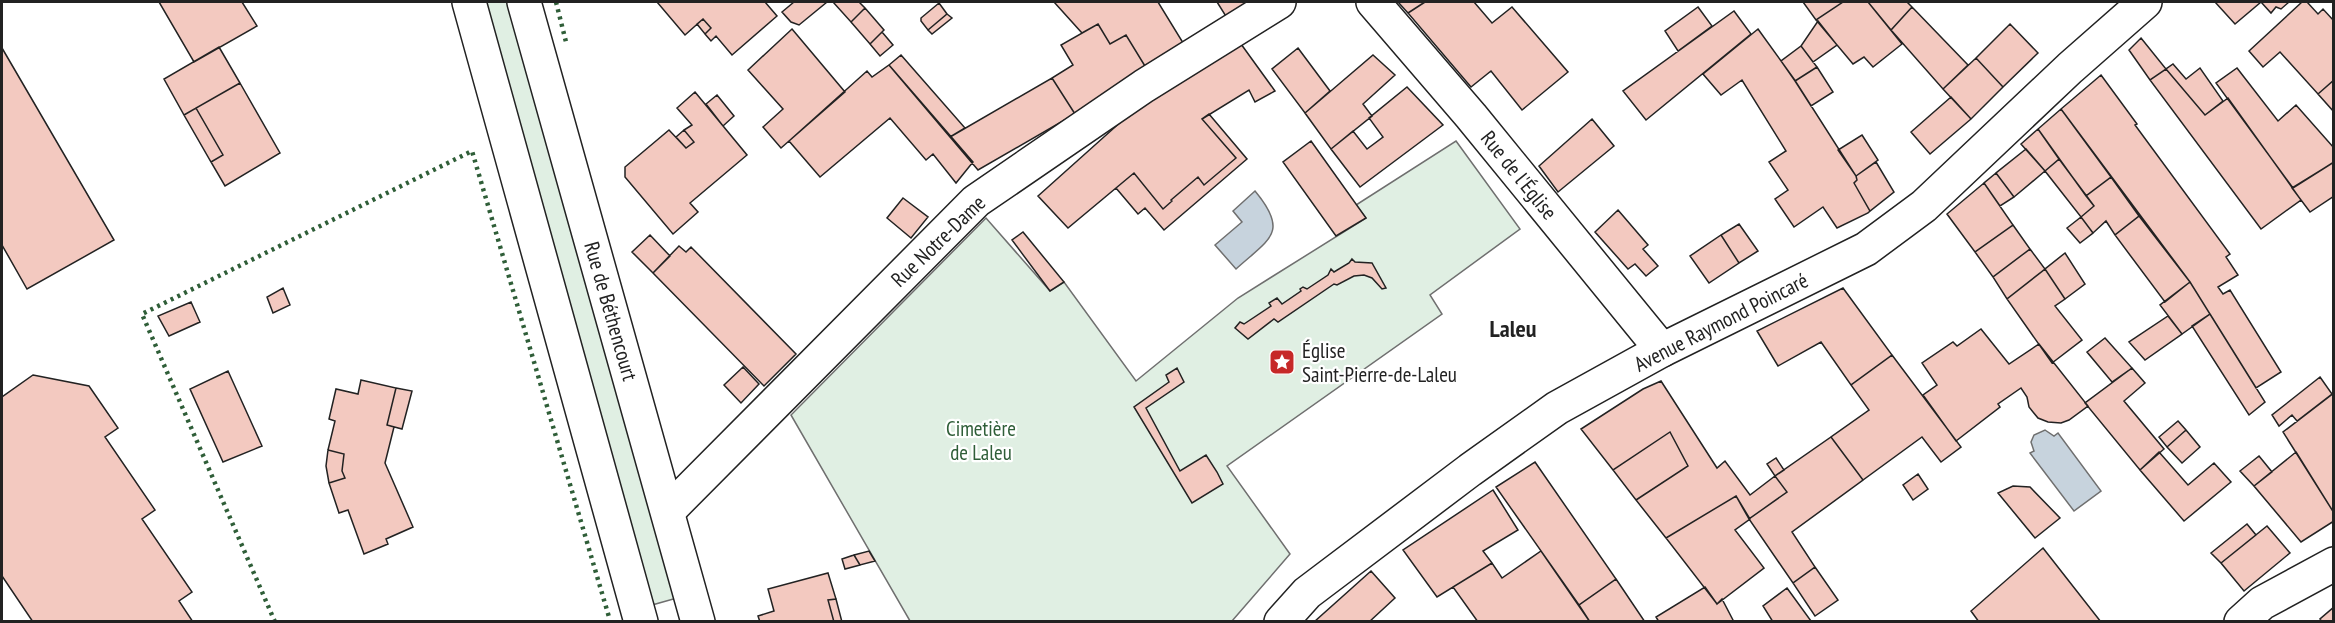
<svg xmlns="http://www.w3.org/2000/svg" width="2335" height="623" font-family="'PT Sans Narrow',sans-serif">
  <rect width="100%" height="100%" fill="#fff"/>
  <path fill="#e0efe3" stroke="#6f6f6f" stroke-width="1.5" d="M 483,2 L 511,2 L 677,598 L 652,605 Z
    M 1456,141 L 1520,229 L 1430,295 L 1442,314 L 1227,466 L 1290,554 L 1232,621 L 910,621 L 791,415 L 986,218 L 1050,291 L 1064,282 L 1136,381 L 1238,298 L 1366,218 L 1356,205 Z"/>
  <path fill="#c7d3dd" stroke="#6f6f6f" stroke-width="1.5" d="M 1255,191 C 1290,233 1269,239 1236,269 L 1215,245 L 1242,222 L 1233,211 Z
    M 2045,430 L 2054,436 L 2058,433 L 2101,491 L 2074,511 L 2030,453 L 2034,451 L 2031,442 L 2034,435 Z"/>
  <path fill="#f3c9c0" stroke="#222" stroke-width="1.5" d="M 159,2 L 242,2 L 257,26 L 194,62 Z
    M 657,2 L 765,2 L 777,16 L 732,55 L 716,36 L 711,41 L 705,34 L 711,28 L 703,19 L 685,35 Z
    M 794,2 L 827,2 L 799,25 L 791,22 L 782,12 Z
    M 833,2 L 859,2 L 865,8 L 851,22 Z
    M 1054,2 L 1158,2 L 1185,46 L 1148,71 L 1126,35 L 1110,44 L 1098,24 L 1082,33 Z
    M 1217,2 L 1250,2 L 1227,18 Z
    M 1398,2 L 1425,2 L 1408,13 Z
    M 1425,2 L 1474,2 L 1492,23 L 1512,7 L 1568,72 L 1522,110 L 1491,71 L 1471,87 L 1408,13 Z
    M 1803,2 L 1843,2 L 1816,20 Z
    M 1843,2 L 1868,2 L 1902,44 L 1873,67 L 1864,57 L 1853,64 L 1816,20 Z
    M 1868,2 L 1907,2 L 1912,7 L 1891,30 Z
    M 2215,2 L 2261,2 L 2235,24 Z
    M 2261,2 L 2289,2 L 2281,9 L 2276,7 L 2271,13 Z
    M 2302,2 L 2307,2 L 2318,14 L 2323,9 L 2334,21 L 2334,80 L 2318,94 L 2280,52 L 2263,67 L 2249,51 Z
    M 939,3 L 947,14 L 928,30 L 921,21 L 921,18 Z
    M 1698,7 L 1712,26 L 1678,51 L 1665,31 Z
    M 1912,7 L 1968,65 L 1943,89 L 1891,30 Z
    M 865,8 L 884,30 L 870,44 L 851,22 Z
    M 1734,11 L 1751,34 L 1646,120 L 1623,91 Z
    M 947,14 L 952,18 L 932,34 L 928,30 Z
    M 703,19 L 711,28 L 705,34 L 697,24 Z
    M 1818,21 L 1837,45 L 1813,62 L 1801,46 Z
    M 1098,24 L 1110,44 L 1126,35 L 1148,71 L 1075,114 L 1052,78 L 1073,65 L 1061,45 Z
    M 2010,24 L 2038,53 L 2003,87 L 1976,58 Z
    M 792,29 L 845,92 L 781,148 L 763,127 L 783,109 L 748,70 Z
    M 1758,29 L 1794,79 L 1856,176 L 1857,180 L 1854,183 L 1870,211 L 1868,213 L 1837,228 L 1823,207 L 1794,227 L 1775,199 L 1788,190 L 1769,162 L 1786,151 L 1742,80 L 1721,95 L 1703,74 Z
    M 882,32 L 893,45 L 880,56 L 870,44 Z
    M 2141,38 L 2166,69 L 2150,80 L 2129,50 Z
    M 1241,44 L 1275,91 L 1255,102 L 1249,90 L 1202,119 L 1236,158 L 1204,185 L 1198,177 L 1171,200 L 1172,201 L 1163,209 L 1134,173 L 1068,228 L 1038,196 L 1143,102 Z
    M 1801,46 L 1817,67 L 1795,81 L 1781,61 Z
    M 219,47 L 240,83 L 184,115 L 164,79 Z
    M 2,48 L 114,240 L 27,289 L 2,245 Z
    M 1298,48 L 1330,91 L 1305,113 L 1272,69 Z
    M 901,55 L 965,128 L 950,137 L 889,65 Z
    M 1373,55 L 1395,75 L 1363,104 L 1372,116 L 1331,149 L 1305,113 Z
    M 1976,58 L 2003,87 L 1971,119 L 1943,89 Z
    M 2173,64 L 2186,79 L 2200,68 L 2223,101 L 2205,115 L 2166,69 Z
    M 889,65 L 973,162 L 956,183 L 933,154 L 926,160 L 890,118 L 820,177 L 789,141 L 867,71 L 872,77 Z
    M 1817,67 L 1833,92 L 1811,106 L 1795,81 Z
    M 2237,68 L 2278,121 L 2296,105 L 2334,148 L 2334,162 L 2293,188 L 2216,83 Z
    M 2166,69 L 2205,115 L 2228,98 L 2301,200 L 2261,229 L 2150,80 Z
    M 2101,75 L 2137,124 L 2135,125 L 2230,254 L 2226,257 L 2238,275 L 2218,287 L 2223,294 L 2230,290 L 2281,372 L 2256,388 L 2190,282 L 2061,109 Z
    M 1052,78 L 1075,114 L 978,170 L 950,137 Z
    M 2334,80 L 2334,112 L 2318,94 Z
    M 240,83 L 280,153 L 225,186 L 211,162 L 223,155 L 196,108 Z
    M 1407,87 L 1443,125 L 1360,187 L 1331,149 L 1353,131 L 1367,149 L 1383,137 L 1369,118 Z
    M 695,92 L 747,155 L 690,203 L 698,212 L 673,234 L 625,177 L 625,167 L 669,130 L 686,148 L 694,142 L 684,130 L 692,125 L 677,108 Z
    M 717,95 L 734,116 L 723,126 L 706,104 Z
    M 1951,97 L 1971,119 L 1930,154 L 1911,132 Z
    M 196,108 L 223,155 L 211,162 L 184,115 Z
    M 2061,109 L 2111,177 L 2086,196 L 2038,129 Z
    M 1209,114 L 1247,159 L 1164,230 L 1145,208 L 1138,214 L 1116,188 L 1134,173 L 1163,209 L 1172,201 L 1171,200 L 1198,177 L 1204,185 L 1236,158 L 1202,119 Z
    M 1592,119 L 1614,146 L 1558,192 L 1539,166 Z
    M 2038,129 L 2059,159 L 2045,171 L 2021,144 Z
    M 684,130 L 694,142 L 686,148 L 676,137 Z
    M 1862,135 L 1878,160 L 1856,176 L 1838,150 Z
    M 1311,141 L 1366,218 L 1336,236 L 1283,162 Z
    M 2026,149 L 2045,171 L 2014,197 L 1996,173 Z
    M 2059,159 L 2094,206 L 2081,217 L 2045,171 Z
    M 1876,162 L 1894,192 L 1870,211 L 1854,183 L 1857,180 L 1856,176 Z
    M 2334,162 L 2334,196 L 2310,212 L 2292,188 Z
    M 1996,173 L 2014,197 L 2000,206 L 1984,183 Z
    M 2111,177 L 2139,216 L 2115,235 L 2106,221 L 2093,233 L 2081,217 L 2094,206 L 2086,196 Z
    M 1984,183 L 2013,225 L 1975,252 L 1947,214 Z
    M 903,198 L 928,217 L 911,238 L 887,218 Z
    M 1618,210 L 1648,245 L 1643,249 L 1658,266 L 1646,276 L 1635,264 L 1628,269 L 1595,232 Z
    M 2139,216 L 2190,282 L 2165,302 L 2115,235 Z
    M 2081,217 L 2093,233 L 2080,243 L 2067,228 Z
    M 1739,224 L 1758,251 L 1739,263 L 1721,235 Z
    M 2013,225 L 2030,249 L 1993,277 L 1975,252 Z
    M 1023,232 L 1064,282 L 1050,291 L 1012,240 Z
    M 650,235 L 670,256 L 653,273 L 632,252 Z
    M 1721,235 L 1739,263 L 1709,283 L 1690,256 Z
    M 679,246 L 686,252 L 691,247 L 796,354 L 764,386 L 653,273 Z
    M 2030,249 L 2045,269 L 2007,299 L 1993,277 Z
    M 2065,253 L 2085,284 L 2065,299 L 2045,269 Z
    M 1352,259 L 1355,262 L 1372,263 L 1386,288 L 1382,289 L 1372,278 L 1364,275 L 1354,276 L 1337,285 L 1334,284 L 1278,322 L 1274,319 L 1248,339 L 1235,328 L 1240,322 L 1244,324 L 1271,306 L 1269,303 L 1277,298 L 1282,304 L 1301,291 L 1300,289 L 1303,287 L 1307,289 L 1328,275 L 1331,269 L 1334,272 L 1349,263 Z
    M 2045,269 L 2065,299 L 2055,306 L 2082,340 L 2052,363 L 2007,299 Z
    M 2190,282 L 2210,314 L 2182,334 L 2160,305 Z
    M 283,288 L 290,305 L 273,313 L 267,297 Z
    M 1843,288 L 1892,355 L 1851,385 L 1821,342 L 1778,366 L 1757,331 Z
    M 191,302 L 200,322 L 169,336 L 158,316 Z
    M 2210,314 L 2265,402 L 2249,415 L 2192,326 Z
    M 2168,316 L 2182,334 L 2145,360 L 2129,342 Z
    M 1981,329 L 2009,364 L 2039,344 L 2088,406 L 2069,420 L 2061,423 L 2048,422 L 2038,418 L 2033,412 L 2029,407 L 2027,397 L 2021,388 L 1998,404 L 2000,407 L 1956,441 L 1923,395 L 1937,385 L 1922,363 L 1953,342 L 1957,346 Z
    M 2105,338 L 2132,368 L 2112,382 L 2087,352 Z
    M 1892,355 L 1961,447 L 1941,462 L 1922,437 L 1863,480 L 1831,437 L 1869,410 L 1851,385 Z
    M 743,367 L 759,384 L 741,403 L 724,385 Z
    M 1177,368 L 1184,382 L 1146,408 L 1180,471 L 1206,455 L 1217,472 L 1223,484 L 1192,503 L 1134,407 L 1169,382 L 1166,375 Z
    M 2132,368 L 2145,383 L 2124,401 L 2164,449 L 2140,470 L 2085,403 Z
    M 228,371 L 262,446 L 223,462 L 190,389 Z
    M 33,375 L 89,386 L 118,428 L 105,437 L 155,510 L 142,519 L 192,592 L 179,601 L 193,622 L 33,622 L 2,576 L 2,397 Z
    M 2320,377 L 2332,394 L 2297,421 L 2292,415 L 2279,426 L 2272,415 Z
    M 361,380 L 396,388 L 387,425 L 394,427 L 385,463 L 413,527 L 386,539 L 388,544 L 364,554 L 348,510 L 339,513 L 329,483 L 345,478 L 342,471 L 344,454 L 328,450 L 335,421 L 329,419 L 336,389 L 358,394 Z
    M 1661,381 L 1717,468 L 1725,461 L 1750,495 L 1775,476 L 1787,492 L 1749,519 L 1736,496 L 1666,538 L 1636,500 L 1688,466 L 1670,432 L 1613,470 L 1581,429 L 1643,389 Z
    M 396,388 L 412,391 L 402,429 L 387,425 Z
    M 2334,393 L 2334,513 L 2283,432 Z
    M 2178,421 L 2186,430 L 2167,447 L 2159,437 Z
    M 2186,430 L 2200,447 L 2182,463 L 2167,447 Z
    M 1670,432 L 1688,466 L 1636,500 L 1613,470 Z
    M 1831,437 L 1863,480 L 1792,532 L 1815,567 L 1793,583 L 1749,519 L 1787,492 L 1775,476 Z
    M 328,450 L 344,454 L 342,471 L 345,478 L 329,483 L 326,466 Z
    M 2159,452 L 2188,485 L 2214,463 L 2231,482 L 2184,521 L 2140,470 Z
    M 2296,452 L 2334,513 L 2334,521 L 2301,542 L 2254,486 Z
    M 2259,456 L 2272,472 L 2254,486 L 2240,471 Z
    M 1776,458 L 1784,470 L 1775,476 L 1767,464 Z
    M 1535,462 L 1616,579 L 1579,605 L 1496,487 Z
    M 1918,474 L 1928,489 L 1913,500 L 1903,485 Z
    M 2013,486 L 2030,487 L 2060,518 L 2035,538 L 1998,493 Z
    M 1493,490 L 1518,530 L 1483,551 L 1492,563 L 1437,597 L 1403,550 Z
    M 1736,496 L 1750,519 L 1735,530 L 1764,568 L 1717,604 L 1666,538 Z
    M 2247,524 L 2256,535 L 2221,563 L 2211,553 Z
    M 2267,526 L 2290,553 L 2244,591 L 2221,563 Z
    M 2043,548 L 2101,622 L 1979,622 L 1971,611 Z
    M 869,551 L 875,561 L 860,565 L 854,555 Z
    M 1541,551 L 1590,622 L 1478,622 L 1453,587 L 1492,563 L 1502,578 Z
    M 854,555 L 860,565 L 845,569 L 842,559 Z
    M 1815,567 L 1838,600 L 1815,616 L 1793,583 Z
    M 1371,571 L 1395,598 L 1369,622 L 1314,622 Z
    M 828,573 L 836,599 L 828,600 L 834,622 L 760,622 L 758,616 L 774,611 L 768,589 Z
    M 1616,579 L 1645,622 L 1590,622 L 1579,605 Z
    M 1705,587 L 1717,604 L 1722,599 L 1734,622 L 1659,622 L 1656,617 Z
    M 1787,588 L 1811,621 L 1773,622 L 1763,606 Z
    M 836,599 L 842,622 L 834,622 L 828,600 Z
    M 2334,607 L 2334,622 L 2322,622 L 2320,619 Z"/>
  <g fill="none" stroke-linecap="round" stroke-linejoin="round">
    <g stroke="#222" stroke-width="36">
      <path id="minor" d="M 1373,2 L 1471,116 L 1662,350
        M 668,511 L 976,201 L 1144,86 L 1279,2
        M 2241,622 L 2262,603 L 2334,564"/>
    </g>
    <g stroke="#222" stroke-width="36">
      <path id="secondary" d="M 469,2 L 641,622
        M 524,2 L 698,622
        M 1281,622 L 1307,593 L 1470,470 L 1557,408 L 1662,350 L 1866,249 L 1924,206 L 2070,68 L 2145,2"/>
    </g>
    <use href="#minor" stroke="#fff" stroke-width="33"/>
    <use href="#secondary" stroke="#fff" stroke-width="33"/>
    <path stroke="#2f5e38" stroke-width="4.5" stroke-dasharray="3 4.5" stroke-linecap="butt" d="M 556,2 L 566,42
      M 275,622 L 142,314 L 472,151 L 609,617"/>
  </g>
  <defs>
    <g id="sight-square" transform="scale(1.35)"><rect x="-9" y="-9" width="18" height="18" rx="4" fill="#c62828" stroke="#fff"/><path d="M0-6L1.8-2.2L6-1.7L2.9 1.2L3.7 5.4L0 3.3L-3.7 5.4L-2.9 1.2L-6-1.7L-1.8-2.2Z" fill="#fff"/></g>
  </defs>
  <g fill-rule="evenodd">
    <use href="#sight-square" x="1282" y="362"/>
  </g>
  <g text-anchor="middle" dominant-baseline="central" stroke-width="4.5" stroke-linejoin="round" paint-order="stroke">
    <g font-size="21" fill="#222" stroke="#fff">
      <text transform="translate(1519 175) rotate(51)">Rue de l'Église</text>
      <text transform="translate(938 241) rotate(-44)">Rue Notre-Dame</text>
      <text transform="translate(611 311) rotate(74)">Rue de Béthencourt</text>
      <text transform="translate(1721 322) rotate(-27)">Avenue Raymond Poincaré</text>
    </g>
    <g font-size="21" fill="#222" stroke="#fff" text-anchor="start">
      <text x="1302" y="350">Église<tspan x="1302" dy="24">Saint-Pierre-de-Laleu</tspan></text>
    </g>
    <g font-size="21" fill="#2f5e38" stroke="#fff">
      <text x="981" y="428">Cimetière<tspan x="981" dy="24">de Laleu</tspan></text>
    </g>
    <g font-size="24" font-weight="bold" fill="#222" stroke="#fff">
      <text x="1513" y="328">Laleu</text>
    </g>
  </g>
  <rect width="2335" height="623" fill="none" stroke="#222222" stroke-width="6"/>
</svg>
